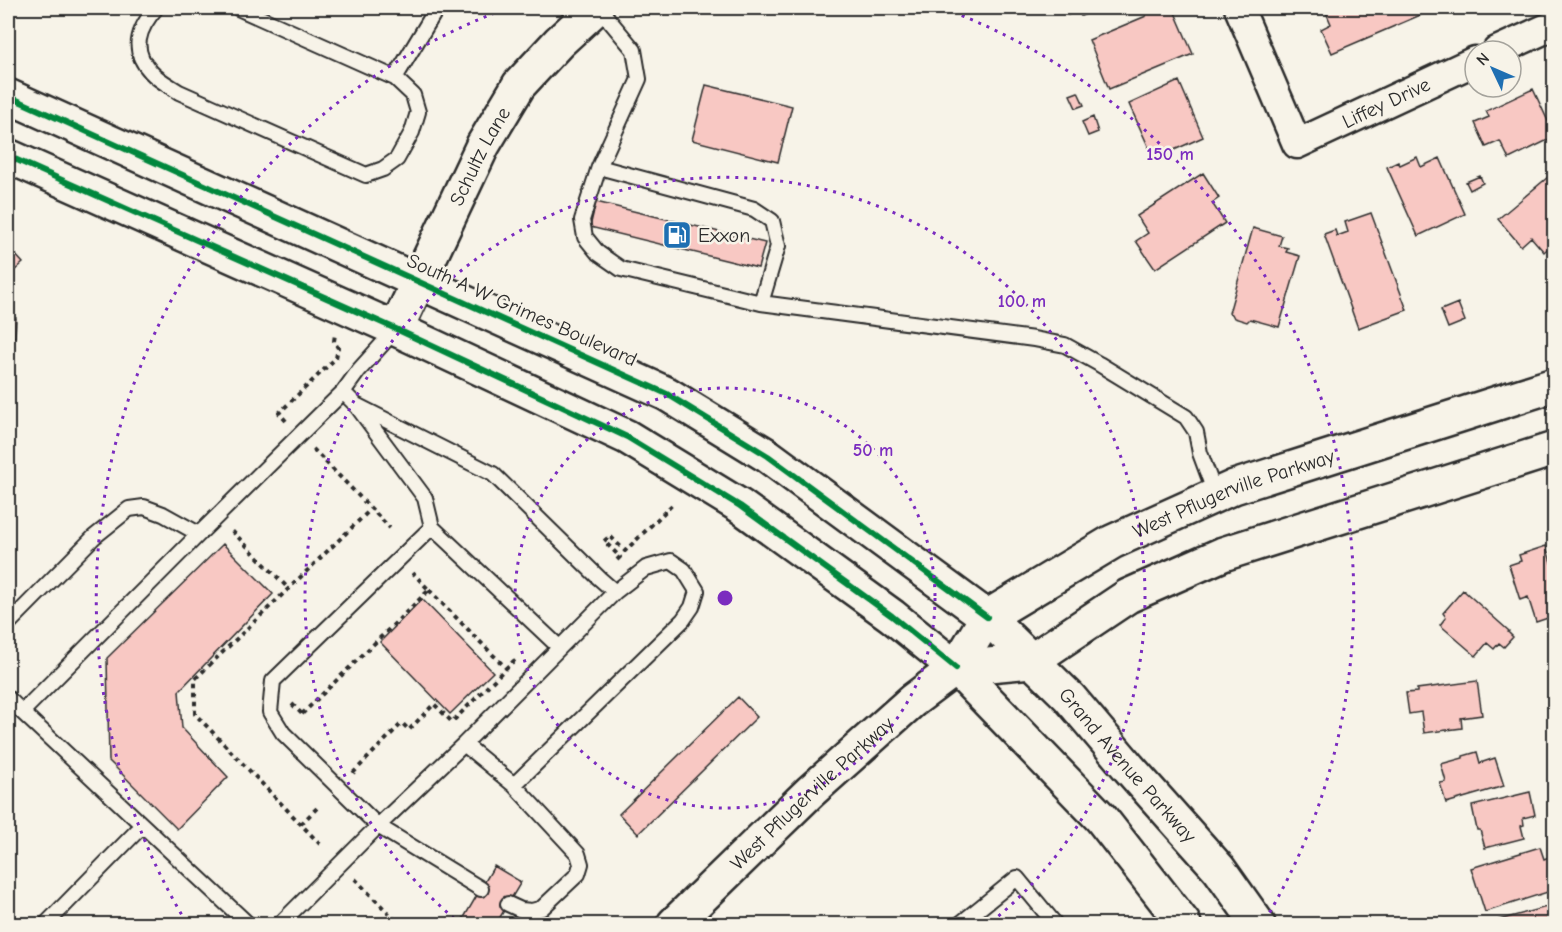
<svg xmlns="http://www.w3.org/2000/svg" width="1562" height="932" font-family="'Comic Neue',sans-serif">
  <rect width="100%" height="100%" fill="#f7f3e8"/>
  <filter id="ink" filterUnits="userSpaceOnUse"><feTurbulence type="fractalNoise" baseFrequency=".0167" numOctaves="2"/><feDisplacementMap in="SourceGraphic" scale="12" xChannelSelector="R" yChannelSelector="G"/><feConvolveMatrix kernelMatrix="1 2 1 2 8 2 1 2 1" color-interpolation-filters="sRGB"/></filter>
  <g filter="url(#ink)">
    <path fill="#f8c8c3" stroke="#2b2b2b" stroke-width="1.5" d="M 1064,8 L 1101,8 L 1081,16 L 1078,10 L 1068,15 Z
      M 1166,8 L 1173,8 L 1193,54 L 1109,89 L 1089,40 L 1146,16 L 1145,14 Z
      M 1314,8 L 1423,8 L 1425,13 L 1332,53 L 1321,29 L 1331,24 L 1325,10 L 1317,14 Z
      M 1179,81 L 1203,137 L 1154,159 L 1129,104 Z
      M 706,85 L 792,106 L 778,162 L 692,140 Z
      M 1533,89 L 1554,134 L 1554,137 L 1509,159 L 1500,141 L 1486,147 L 1475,123 L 1489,117 L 1486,111 Z
      M 1078,92 L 1084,105 L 1076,108 L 1070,95 Z
      M 1093,117 L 1098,132 L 1088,136 L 1082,122 Z
      M 1417,157 L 1421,167 L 1440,158 L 1465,214 L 1418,236 L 1387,167 L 1398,162 L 1400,165 Z
      M 1554,172 L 1554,243 L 1544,252 L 1531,237 L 1521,246 L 1498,219 Z
      M 1203,173 L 1219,198 L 1212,203 L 1225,223 L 1155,269 L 1136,241 L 1148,233 L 1137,216 Z
      M 1480,176 L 1483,183 L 1470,190 L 1466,182 Z
      M 596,202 L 765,243 L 758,268 L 590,227 Z
      M 1371,213 L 1407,310 L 1358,328 L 1324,234 L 1335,230 L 1337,236 L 1348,232 L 1345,222 Z
      M 1253,228 L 1282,236 L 1279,246 L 1288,248 L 1286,252 L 1300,256 L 1279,327 L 1250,319 L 1247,322 L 1234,318 L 1232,314 L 1229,313 Z
      M 14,253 L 23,263 L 14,271 L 8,264 L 8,259 Z
      M 1458,303 L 1465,321 L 1448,328 L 1441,310 Z
      M 8,318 L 16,318 L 15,337 L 8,336 Z
      M 223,544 L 273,594 L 179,691 L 182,728 L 228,777 L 177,829 L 109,761 L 107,658 Z
      M 1546,546 L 1554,572 L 1554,616 L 1536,622 L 1528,597 L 1520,600 L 1509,565 L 1521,561 L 1519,555 Z
      M 1463,590 L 1509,631 L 1508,632 L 1513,637 L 1504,647 L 1499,643 L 1494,649 L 1487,643 L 1476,656 L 1440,625 L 1446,617 L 1443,613 Z
      M 422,599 L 493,672 L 450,714 L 380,642 Z
      M 1477,681 L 1482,715 L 1461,718 L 1462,728 L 1424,733 L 1421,712 L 1409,714 L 1406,693 L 1417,692 L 1417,689 Z
      M 738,697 L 757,717 L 638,834 L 619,814 Z
      M 1477,752 L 1480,763 L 1495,758 L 1504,786 L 1446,803 L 1440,783 L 1446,782 L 1441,764 L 1463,758 L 1463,756 Z
      M 1530,792 L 1535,815 L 1523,818 L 1524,825 L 1521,826 L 1524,838 L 1485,848 L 1480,830 L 1477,830 L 1472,806 Z
      M 1540,847 L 1544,859 L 1549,857 L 1554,875 L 1554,890 L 1485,912 L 1471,868 Z
      M 494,866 L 521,882 L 496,924 L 468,924 L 462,921 Z
      M 1554,905 L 1554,924 L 1500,924 L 1499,920 Z"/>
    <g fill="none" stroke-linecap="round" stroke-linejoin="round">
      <g stroke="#2b2b2b" stroke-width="18">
        <path id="lane" d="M 156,8 C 138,29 130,50 151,72 C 158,80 170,86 179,92 L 366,175 L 383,169 L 397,159 L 412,132 L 418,112 L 413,95 L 395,78 L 238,8
          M 599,8 L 634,50 L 639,79 L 599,167 L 582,220 L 585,237 L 598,253 L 621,269 L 761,303 L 1034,339 L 1065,345 L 1099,364 L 1186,417 L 1196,432 L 1200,453 L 1216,496
          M 395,78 L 437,8
          M 599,167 L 754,209 L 772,221 L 778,246 L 761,303
          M 396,329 L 359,370 L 343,392 L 356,405 L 493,474 L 599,578 L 615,592
          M 356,405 L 425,498 L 432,527 L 273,681 L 270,712 L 283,733 L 378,826 L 481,889
          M 432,527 L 559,647
          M 8,624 L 94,537 L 129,509 L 144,507 L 163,514 L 199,534
          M 8,698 L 22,712
          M 508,904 L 521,910 L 532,911 L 542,908 L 578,874 L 581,864 L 578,854 L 514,785
          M 46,924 L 142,826
          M 248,924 L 22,712 L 199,534 L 343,392
          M 280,924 L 378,826 L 464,744 L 615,592 L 646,568 L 671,561 L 684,570 L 697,591 L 692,607 L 683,620 L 514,785 L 464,744
          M 960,924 L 1017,878 L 1055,924"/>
      </g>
      <g stroke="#2b2b2b" stroke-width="33">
        <g id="street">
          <path id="s1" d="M 1239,8 L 1297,144 L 1475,61"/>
          <path d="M 1497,51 L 1554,25"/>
        </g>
      </g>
      <g stroke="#2b2b2b" stroke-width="38">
        <g id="secondary">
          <path id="s2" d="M 8,96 L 667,394 L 768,456 L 987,617 L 1069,697 L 1129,768 L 1219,869 L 1258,924"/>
          <path d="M 8,156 L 396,329 L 627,437 L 740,506 L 892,616 L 956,668 L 1101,818 L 1184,924"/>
          <path id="s3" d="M 396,329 L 483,145 L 519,85 L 559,42 L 596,8"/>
          <path d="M 956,668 L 1031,661 L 1128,596 L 1223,554 L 1554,449"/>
          <path id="s4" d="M 674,924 L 810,792 L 912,701 L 956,668 L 987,617 L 1112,542 L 1234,487 L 1554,385"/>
        </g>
      </g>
      <path stroke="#2b2b2b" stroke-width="4" stroke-dasharray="4.5 4.5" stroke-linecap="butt" d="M 286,421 L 279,413 L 336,358 L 338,348 L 334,341 L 335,334
        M 313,449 L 390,528
        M 232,531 L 288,588
        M 617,560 L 620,557 L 604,541 L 610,536 L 625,551 L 675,502
        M 429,590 L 506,668 L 516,659
        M 292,704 L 302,714 L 300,716
        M 302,714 L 429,590 L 413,573
        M 353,773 L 402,723 L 409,730 L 434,704 L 452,722 L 506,668
        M 301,824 L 318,807
        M 320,844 L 195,714 L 195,679 L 371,509
        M 355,879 L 399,924"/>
      <use href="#lane" stroke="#f7f3e8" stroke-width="14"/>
      <use href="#street" stroke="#f7f3e8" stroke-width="28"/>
      <use href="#secondary" stroke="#f7f3e8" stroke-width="33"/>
      <g stroke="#f7f3e8" stroke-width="10">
        <path id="cycleway" d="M 8,96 L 667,394 L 768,456 L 987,617
          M 8,156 L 396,329 L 627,437 L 740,506 L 892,616 L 956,668"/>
      </g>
      <use href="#cycleway" stroke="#00873e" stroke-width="6"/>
    </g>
  </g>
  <g fill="none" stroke="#7b2cbf" stroke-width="3" stroke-dasharray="3 6">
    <circle cx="725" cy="598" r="210"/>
    <path d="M461 924A420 420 0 1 1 989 924"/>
    <path d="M186 922A629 629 0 0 1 505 9M945 9A629 629 0 0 1 1264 922"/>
  </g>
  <defs>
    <g id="fuel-square" transform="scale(1.5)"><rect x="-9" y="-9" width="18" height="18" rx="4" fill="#1f6fb2" stroke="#f7f3e8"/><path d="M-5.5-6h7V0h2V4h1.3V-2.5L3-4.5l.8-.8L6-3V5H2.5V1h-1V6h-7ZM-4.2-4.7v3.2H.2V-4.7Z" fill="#fff"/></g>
  </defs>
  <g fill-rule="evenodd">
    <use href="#fuel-square" x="677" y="235"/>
  </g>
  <g text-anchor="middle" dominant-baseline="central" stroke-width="5" stroke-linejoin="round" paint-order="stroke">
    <g font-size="20" fill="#2b2b2b" stroke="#f7f3e8">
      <text stroke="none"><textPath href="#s1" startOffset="246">Liffey Drive</textPath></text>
      <text stroke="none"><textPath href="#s3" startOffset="192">Schultz Lane</textPath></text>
      <text transform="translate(522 310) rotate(24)">South A W Grimes Boulevard</text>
      <text stroke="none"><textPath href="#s4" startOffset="718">West Pflugerville Parkway</textPath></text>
      <text stroke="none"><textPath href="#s2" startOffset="1318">Grand Avenue Parkway</textPath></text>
      <text stroke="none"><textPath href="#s4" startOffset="190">West Pflugerville Parkway</textPath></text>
    </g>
    <g font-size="20" fill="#2b2b2b" stroke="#f7f3e8" text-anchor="start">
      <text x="698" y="235">Exxon</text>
    </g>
  </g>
  <circle cx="725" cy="598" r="9" fill="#7b2cbf" stroke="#f7f3e8" stroke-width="3"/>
  <g font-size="18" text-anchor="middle" font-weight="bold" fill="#7b2cbf" stroke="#f7f3e8" stroke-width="5" stroke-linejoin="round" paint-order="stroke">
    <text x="1170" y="160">150 m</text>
    <text x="1022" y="307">100 m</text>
    <text x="873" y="456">50 m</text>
  </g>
  <rect width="1562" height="932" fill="none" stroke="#f7f3e8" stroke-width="30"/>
  <rect x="15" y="15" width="1532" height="902" fill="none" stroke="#2b2b2b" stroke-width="2" filter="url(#ink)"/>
  <g transform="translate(1493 69) rotate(314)"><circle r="28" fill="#f7f3e8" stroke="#a5a39c" stroke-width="1.5"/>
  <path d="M0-4.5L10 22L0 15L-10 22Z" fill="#1f6fb2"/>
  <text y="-9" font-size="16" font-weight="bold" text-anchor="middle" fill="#2b2b2b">N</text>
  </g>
</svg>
